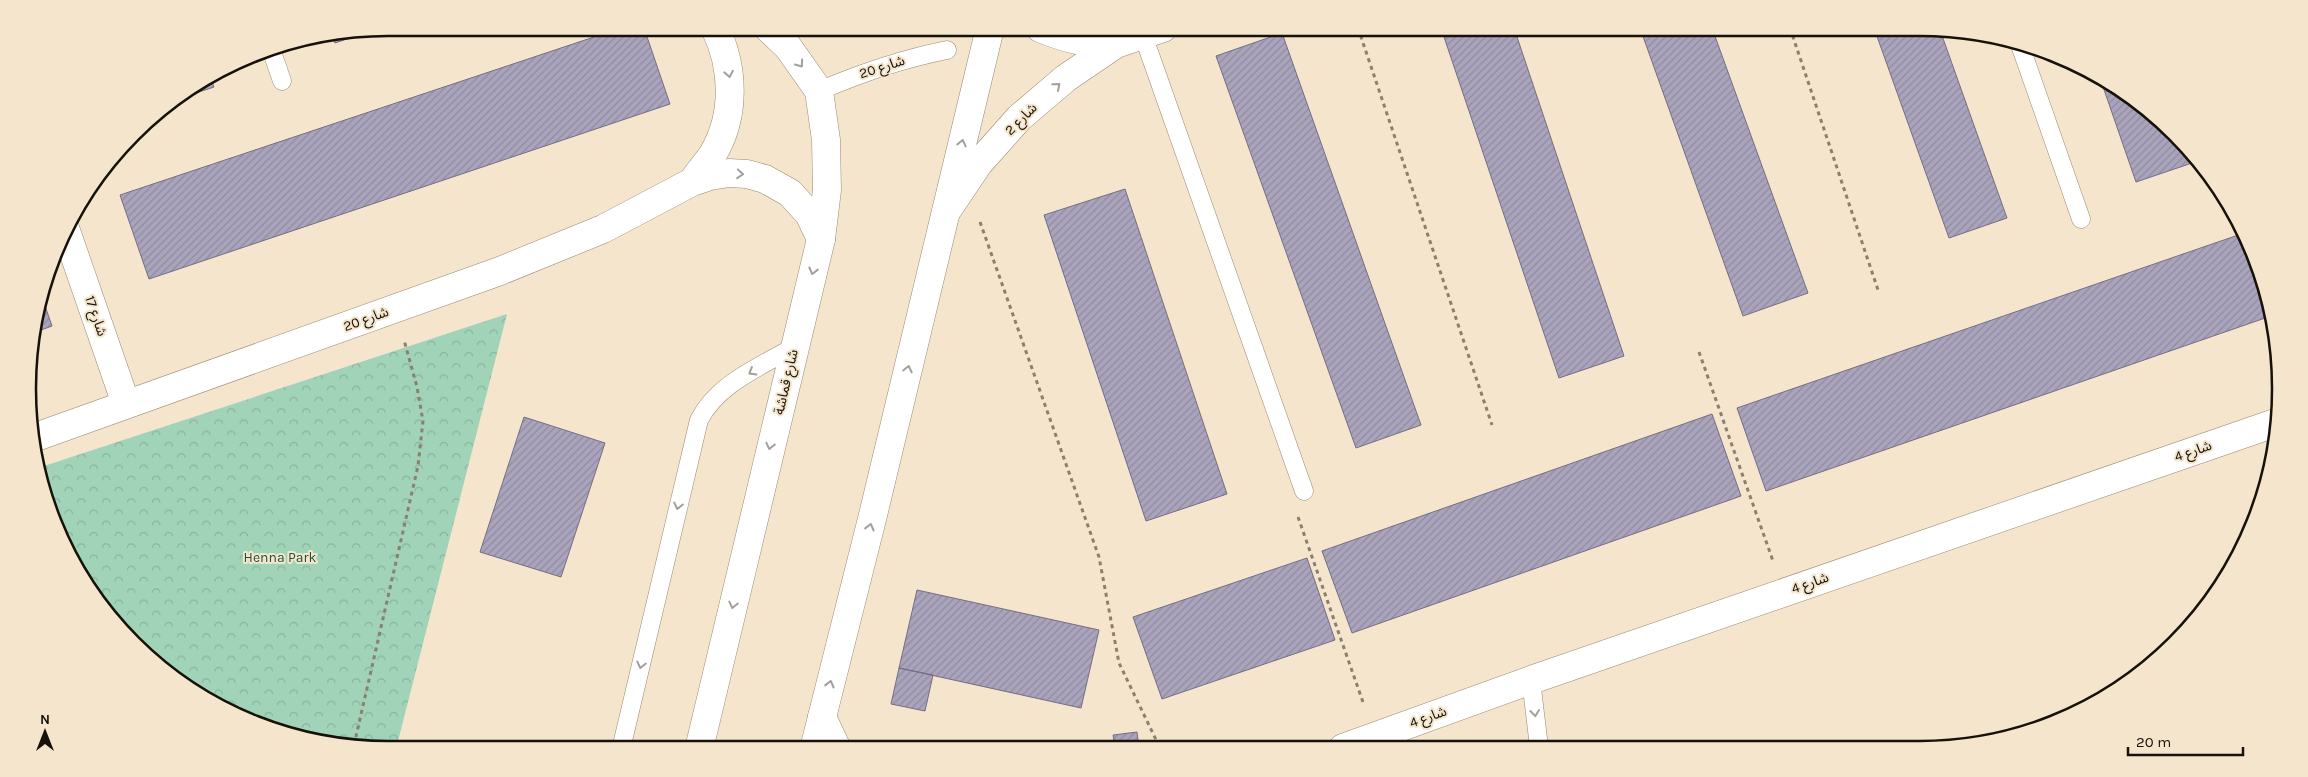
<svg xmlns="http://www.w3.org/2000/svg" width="2308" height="777" font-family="Karla,'Noto Sans Arabic',sans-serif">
  <defs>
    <pattern id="park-crowns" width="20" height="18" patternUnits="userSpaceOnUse" patternTransform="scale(1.25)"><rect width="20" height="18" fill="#a0d3b8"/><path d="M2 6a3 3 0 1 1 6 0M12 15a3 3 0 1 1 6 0" fill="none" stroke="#89b49d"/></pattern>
    <pattern id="building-hatch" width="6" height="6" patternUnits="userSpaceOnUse" patternTransform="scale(1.25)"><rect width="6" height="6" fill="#a9a3bc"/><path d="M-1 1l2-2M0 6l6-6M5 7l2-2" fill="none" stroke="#918ba0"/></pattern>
  </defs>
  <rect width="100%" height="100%" fill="#f5e5cc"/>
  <path fill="url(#park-crowns)" d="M 507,314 L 396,749 L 295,737 L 188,688 L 133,644 L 89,589 L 40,482 L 38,468 Z"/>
  <path fill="url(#building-hatch)" stroke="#736e85" d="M 380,28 L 335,43 L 331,33 Z
    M 621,28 L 644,28 L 670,104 L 149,279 L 120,195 Z
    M 1441,28 L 1514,28 L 1624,356 L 1559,378 Z
    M 1640,28 L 1712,28 L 1808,293 L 1743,316 Z
    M 1874,28 L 1920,28 L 1940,30 L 2007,218 L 1949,238 Z
    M 1282,33 L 1421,425 L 1356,448 L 1216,56 Z
    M 2100,78 L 2139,102 L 2191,150 L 2198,161 L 2136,182 Z
    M 211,79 L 214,87 L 181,98 Z
    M 1125,189 L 1227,494 L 1146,521 L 1044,215 Z
    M 2244,233 L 2261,272 L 2271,316 L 1766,491 L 1737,408 Z
    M 43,300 L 52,326 L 33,333 Z
    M 1712,414 L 1741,496 L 1352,633 L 1322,551 Z
    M 524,417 L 605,443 L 561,577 L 480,552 Z
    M 1307,558 L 1335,640 L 1162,699 L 1133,617 Z
    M 917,590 L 1099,630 L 1081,708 L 899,668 Z
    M 899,668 L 933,675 L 925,711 L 891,704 Z
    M 1137,732 L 1139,748 L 1115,748 L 1113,735 Z"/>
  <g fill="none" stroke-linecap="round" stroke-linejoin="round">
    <g stroke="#998a74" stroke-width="19">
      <path id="lane" d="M 1143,35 L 1304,491
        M 2019,42 L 2081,219
        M 271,49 L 282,81
        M 819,91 C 861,73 902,59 947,50
        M 1531,680 L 1539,747
        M 621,749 L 699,420 C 718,383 760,367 794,347"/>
    </g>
    <g stroke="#998a74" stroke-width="29">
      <path id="street" d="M 1040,28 C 1066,39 1088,44 1116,44
        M 692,182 C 699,172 707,163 713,154 C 736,115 734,67 715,28
        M 946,212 L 979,163 L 1019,118 L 1066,78 L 1116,44 L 1163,28
        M 65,228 L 126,404
        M 33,438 L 500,271 L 603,229 L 692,182 L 710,176 L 729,173 L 747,174 L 765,179 L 790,193 L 809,214 L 821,239
        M 822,717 L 837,749
        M 1343,748 L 1531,680 L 2278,422"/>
    </g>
    <g stroke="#998a74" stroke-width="29">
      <path id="secondary" d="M 699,749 L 821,239 L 827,190 L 826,140 L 819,91 L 788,47 L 768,28
        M 814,749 L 873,515 L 990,28"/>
    </g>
    <path stroke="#8b806f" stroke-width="3" stroke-dasharray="4 4" stroke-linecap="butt" d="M 1358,28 L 1492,425
      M 1790,28 L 1878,290
      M 980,222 L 1099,557 L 1119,663 L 1160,748
      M 1699,352 L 1773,561
      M 1298,517 L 1364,705
      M 354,745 L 418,466 L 423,421 L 417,387 L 404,340"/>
    <use href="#lane" stroke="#fff" stroke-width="18"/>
    <use href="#street" stroke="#fff" stroke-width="28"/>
    <use href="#secondary" stroke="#fff" stroke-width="28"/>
  </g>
  <defs><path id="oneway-chevron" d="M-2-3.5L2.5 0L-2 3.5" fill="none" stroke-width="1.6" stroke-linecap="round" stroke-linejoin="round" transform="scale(1.25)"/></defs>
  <g stroke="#a2a09d">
    <use href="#oneway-chevron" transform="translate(800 64) rotate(55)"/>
    <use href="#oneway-chevron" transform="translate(729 74) rotate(80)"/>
    <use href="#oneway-chevron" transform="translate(1057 86) rotate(-41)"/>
    <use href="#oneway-chevron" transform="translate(962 143) rotate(-77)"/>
    <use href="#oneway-chevron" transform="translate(740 174) rotate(5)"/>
    <use href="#oneway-chevron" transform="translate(813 271) rotate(104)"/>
    <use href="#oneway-chevron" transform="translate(908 369) rotate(-77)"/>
    <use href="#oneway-chevron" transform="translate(752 372) rotate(149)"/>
    <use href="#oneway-chevron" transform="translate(770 446) rotate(103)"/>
    <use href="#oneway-chevron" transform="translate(678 506) rotate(103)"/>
    <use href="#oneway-chevron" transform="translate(870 527) rotate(-76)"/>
    <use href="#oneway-chevron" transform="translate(733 605) rotate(103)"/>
    <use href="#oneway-chevron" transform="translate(641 665) rotate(103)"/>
    <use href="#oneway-chevron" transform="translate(830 684) rotate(-76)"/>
    <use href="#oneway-chevron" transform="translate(1535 713) rotate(83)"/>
  </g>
  <g text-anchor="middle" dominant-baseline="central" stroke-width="4" stroke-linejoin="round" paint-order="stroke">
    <g font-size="14" fill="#171209" stroke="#f5e5cc">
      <text transform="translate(882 67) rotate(-18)">شارع 20</text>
      <text transform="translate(1021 119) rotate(-45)">شارع 2</text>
      <text transform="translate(96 316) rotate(71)">شارع 17</text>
      <text transform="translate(366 319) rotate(-20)">شارع 20</text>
      <text transform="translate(786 382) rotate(-77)">شارع قماشة</text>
      <text transform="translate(2193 451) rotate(-19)">شارع 4</text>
      <text transform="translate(1810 583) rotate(-19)">شارع 4</text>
      <text transform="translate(1428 717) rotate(-20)">شارع 4</text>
    </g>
    <g font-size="14" fill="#19543a" stroke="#f5e5cc">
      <text x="280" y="557">Henna Park</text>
    </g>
  </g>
  <path d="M0 0H2308V777H0ZM388 36H1920A352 352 0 0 1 2272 388V389A352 352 0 0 1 1920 741H388A352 352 0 0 1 36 389V388A352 352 0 0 1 388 36Z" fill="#f5e5cc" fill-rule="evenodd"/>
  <path fill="none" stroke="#171209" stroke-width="2.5" d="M388 36H1920A352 352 0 0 1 2272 388V389A352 352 0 0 1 1920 741H388A352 352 0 0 1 36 389V388A352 352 0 0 1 388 36Z"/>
  <g transform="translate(45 732)" stroke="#f5e5cc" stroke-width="4" paint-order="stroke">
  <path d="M0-4L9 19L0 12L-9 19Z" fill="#171209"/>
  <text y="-8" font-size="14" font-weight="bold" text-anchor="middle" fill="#171209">N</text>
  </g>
  <path d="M2128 747v8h115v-8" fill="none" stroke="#171209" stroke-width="2.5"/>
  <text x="2136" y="747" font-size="15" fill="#171209" stroke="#f5e5cc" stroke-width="4" paint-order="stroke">20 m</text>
</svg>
